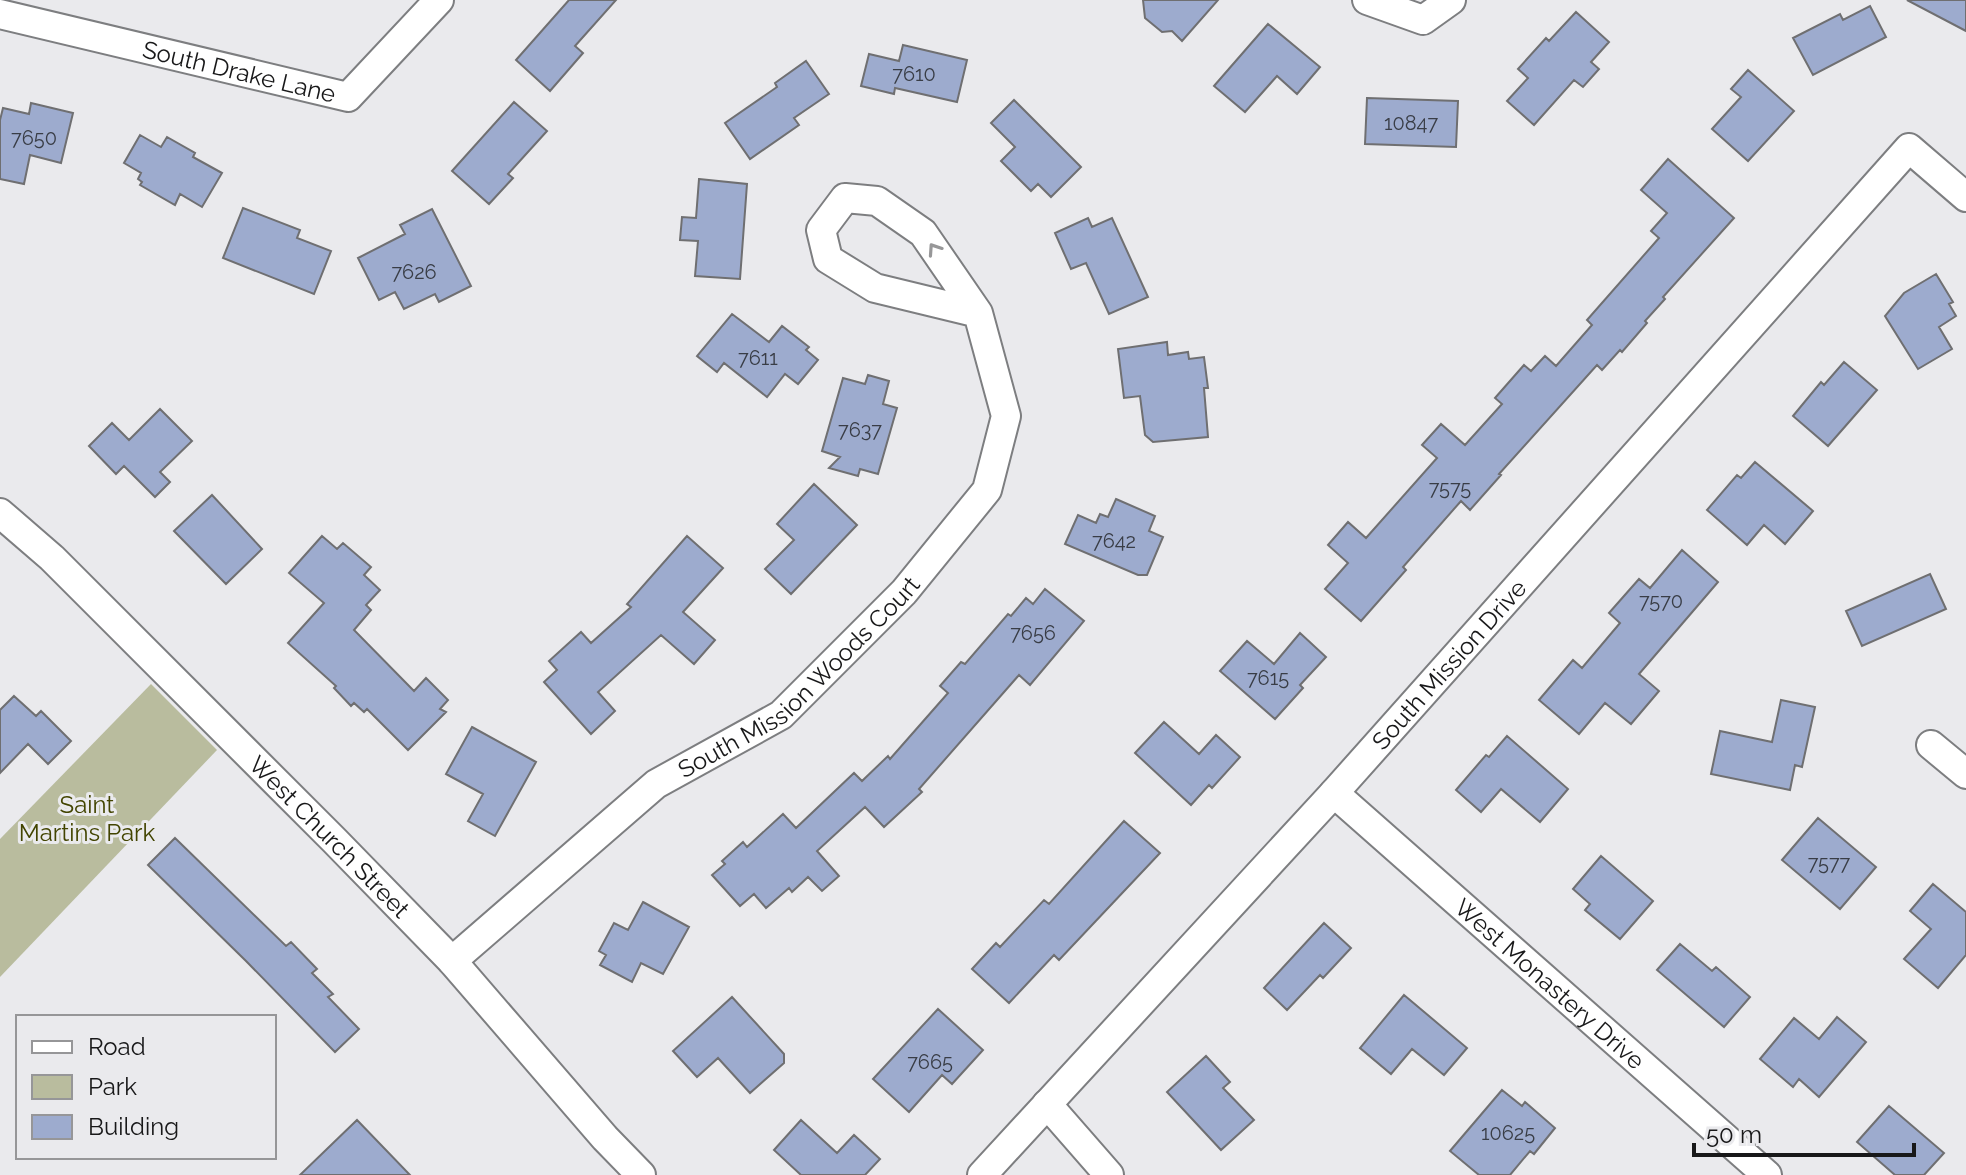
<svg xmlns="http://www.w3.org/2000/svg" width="1966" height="1175" font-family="Raleway,sans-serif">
  <rect width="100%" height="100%" fill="#eaeaed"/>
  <path fill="#b9bc9e" d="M 151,684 L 217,750 L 0,977 L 0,839 Z"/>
  <path fill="#9dabce" stroke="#6f6f71" stroke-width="2" d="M 569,0 L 616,0 L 575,46 L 583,53 L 550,91 L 516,60 Z
    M 1143,0 L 1218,0 L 1182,41 L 1172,31 L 1162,32 L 1145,18 Z
    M 1907,0 L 1966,0 L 1966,31 Z
    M 1870,6 L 1886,37 L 1813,75 L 1793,38 L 1840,14 L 1843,20 Z
    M 1576,12 L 1609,42 L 1591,62 L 1599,69 L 1583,87 L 1574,80 L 1534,125 L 1507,101 L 1528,78 L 1518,69 L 1546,38 L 1549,41 Z
    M 1268,24 L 1320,67 L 1297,94 L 1277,76 L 1245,112 L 1214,86 Z
    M 903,45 L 967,60 L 957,102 L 895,88 L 894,94 L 861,86 L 869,54 L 899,61 Z
    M 806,61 L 829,94 L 794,118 L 799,125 L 750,159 L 725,123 L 777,87 L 775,83 Z
    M 1748,70 L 1794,111 L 1748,161 L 1712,129 L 1741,97 L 1731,89 Z
    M 1367,98 L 1458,101 L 1456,147 L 1365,144 Z
    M 1014,100 L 1081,167 L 1051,197 L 1038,184 L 1031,191 L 1001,161 L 1015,147 L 991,123 Z
    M 514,102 L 547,131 L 508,174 L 513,178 L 489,204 L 452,171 Z
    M 31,103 L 73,113 L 61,163 L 30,155 L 24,184 L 0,179 L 0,120 L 3,108 L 29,114 Z
    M 140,135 L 161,147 L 167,137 L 195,153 L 193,157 L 222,173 L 202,207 L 180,194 L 175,205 L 140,185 L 142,182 L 138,179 L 141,173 L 124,163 Z
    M 1668,159 L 1734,218 L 1663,297 L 1665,299 L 1645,321 L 1647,323 L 1622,352 L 1620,350 L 1602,370 L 1597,365 L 1499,474 L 1501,475 L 1470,510 L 1461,501 L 1403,567 L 1406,570 L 1361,621 L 1325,589 L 1348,563 L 1328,545 L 1348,522 L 1366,538 L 1437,458 L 1422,445 L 1441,424 L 1465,445 L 1502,404 L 1495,398 L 1524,365 L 1531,371 L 1545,356 L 1556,366 L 1592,325 L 1587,320 L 1659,238 L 1651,231 L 1667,213 L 1641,190 Z
    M 699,179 L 747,184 L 740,279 L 695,276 L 698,241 L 680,240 L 682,217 L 696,218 Z
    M 243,208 L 300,230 L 297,238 L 331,251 L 314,294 L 223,258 Z
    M 432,209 L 471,286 L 439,302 L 435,294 L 404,309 L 395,292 L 379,300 L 358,258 L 405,234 L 400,225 Z
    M 1088,218 L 1092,227 L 1112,218 L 1148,297 L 1109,314 L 1086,263 L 1071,269 L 1055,233 Z
    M 1936,274 L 1953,302 L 1949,304 L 1956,316 L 1939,327 L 1952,349 L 1918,369 L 1885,316 L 1904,293 Z
    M 732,314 L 769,342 L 782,326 L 809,347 L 806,350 L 818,360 L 798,384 L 785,374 L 767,397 L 724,363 L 717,372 L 697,356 Z
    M 1167,342 L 1168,355 L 1188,352 L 1189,359 L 1204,357 L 1208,388 L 1204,388 L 1208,437 L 1153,442 L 1145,435 L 1140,396 L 1124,398 L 1118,349 Z
    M 1844,362 L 1877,390 L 1828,446 L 1793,416 L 1821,382 L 1824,385 Z
    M 868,375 L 889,381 L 883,404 L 897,408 L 878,474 L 860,469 L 858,476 L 829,468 L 840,457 L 822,451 L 843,378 L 865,384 Z
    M 160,409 L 192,441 L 160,472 L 170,482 L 155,497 L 124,466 L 116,474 L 89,446 L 112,423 L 129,440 Z
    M 1755,462 L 1813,511 L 1785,544 L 1764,525 L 1747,545 L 1707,510 L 1737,475 L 1741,478 Z
    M 814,484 L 857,525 L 791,594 L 765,569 L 794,540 L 777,524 Z
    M 212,495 L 262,549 L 226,584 L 174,531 Z
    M 1116,499 L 1155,516 L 1149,531 L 1163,537 L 1147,575 L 1138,575 L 1065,544 L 1078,515 L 1096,523 L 1100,514 L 1108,517 Z
    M 322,536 L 337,549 L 343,543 L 371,567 L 364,575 L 380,590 L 366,605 L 371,610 L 354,630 L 414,691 L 426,678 L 448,700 L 440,709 L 446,712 L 408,750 L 367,709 L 364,712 L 354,703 L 351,706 L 334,688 L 336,686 L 288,643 L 324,603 L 289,573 Z
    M 687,536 L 723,568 L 683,612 L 715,640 L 694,664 L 661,635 L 598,692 L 615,711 L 591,734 L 544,682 L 557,670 L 549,661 L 581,632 L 591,643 L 631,607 L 627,604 Z
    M 1682,550 L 1718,582 L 1639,674 L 1659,691 L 1631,724 L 1605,703 L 1579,734 L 1539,700 L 1573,660 L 1582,668 L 1620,623 L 1609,613 L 1639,579 L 1650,588 Z
    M 1930,574 L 1946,609 L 1862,646 L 1846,611 Z
    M 1045,589 L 1084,621 L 1030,685 L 1019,675 L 919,789 L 922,792 L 884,827 L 865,807 L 817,851 L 839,876 L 822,891 L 808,877 L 792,892 L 789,888 L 766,908 L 754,894 L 740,906 L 712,875 L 725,864 L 722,861 L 743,842 L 747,847 L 783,814 L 796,828 L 854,773 L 862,781 L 888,756 L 890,759 L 948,693 L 940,686 L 961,662 L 965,664 L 1008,614 L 1011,616 L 1026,598 L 1033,604 Z
    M 1300,633 L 1326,657 L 1300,685 L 1303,688 L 1275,719 L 1220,671 L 1247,641 L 1274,664 Z
    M 14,696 L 36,716 L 41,711 L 71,741 L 48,764 L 28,744 L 0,773 L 0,710 Z
    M 1781,700 L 1815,707 L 1802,767 L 1795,765 L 1790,790 L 1711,774 L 1720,731 L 1772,742 Z
    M 1164,722 L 1199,754 L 1216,735 L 1240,757 L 1212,788 L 1209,785 L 1191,805 L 1135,753 Z
    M 472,727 L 536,762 L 495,836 L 468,821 L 483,794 L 446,774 Z
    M 1507,736 L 1568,789 L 1540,822 L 1501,789 L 1481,812 L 1456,790 L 1486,755 L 1489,757 Z
    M 1818,818 L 1876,867 L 1840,909 L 1782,860 Z
    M 1124,821 L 1160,853 L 1059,960 L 1054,955 L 1009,1003 L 972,969 L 996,943 L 1000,947 L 1044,900 L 1049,904 Z
    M 175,838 L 286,946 L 291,942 L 317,969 L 312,973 L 333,994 L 328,997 L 359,1029 L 335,1052 L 246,961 L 148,865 Z
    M 1601,856 L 1653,901 L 1620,939 L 1585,910 L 1590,904 L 1573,889 Z
    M 1933,884 L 1966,912 L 1966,955 L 1938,988 L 1904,959 L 1931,929 L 1910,911 Z
    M 643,902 L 689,927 L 663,974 L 641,963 L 632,982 L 600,965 L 606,955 L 599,951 L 614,923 L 628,930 Z
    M 1324,923 L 1351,948 L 1323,978 L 1320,975 L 1287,1010 L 1264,988 Z
    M 1680,944 L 1712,971 L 1716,967 L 1750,997 L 1724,1027 L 1657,970 Z
    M 1404,995 L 1467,1048 L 1444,1075 L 1412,1049 L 1391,1074 L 1360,1048 Z
    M 732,997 L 784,1054 L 784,1063 L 750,1093 L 718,1058 L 697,1077 L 673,1051 Z
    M 938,1009 L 983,1050 L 952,1084 L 942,1075 L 909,1112 L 873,1079 Z
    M 1837,1017 L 1866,1042 L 1819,1097 L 1799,1079 L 1793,1087 L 1760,1059 L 1794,1018 L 1819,1039 Z
    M 1206,1056 L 1230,1082 L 1223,1088 L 1254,1120 L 1221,1150 L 1167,1092 Z
    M 1502,1090 L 1522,1106 L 1525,1102 L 1555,1128 L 1534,1154 L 1530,1151 L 1510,1175 L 1479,1175 L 1450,1151 Z
    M 1889,1106 L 1944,1153 L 1924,1175 L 1895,1175 L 1857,1142 Z
    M 357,1120 L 410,1175 L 300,1175 Z
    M 801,1120 L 837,1153 L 854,1135 L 880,1159 L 865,1175 L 801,1175 L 774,1150 Z"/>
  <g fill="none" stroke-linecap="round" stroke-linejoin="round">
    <g stroke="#7d7e80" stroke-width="32">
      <g id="minor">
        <path d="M 1367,0 L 1423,20 L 1451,0"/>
        <path id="s1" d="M 0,14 L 348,97 L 439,0"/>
        <path id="s2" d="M 0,513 L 52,558 L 334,840 L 452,961 L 605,1138 L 641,1175"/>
        <path d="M 1931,745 L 1966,774"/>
        <path id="s3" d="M 1334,793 L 1767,1175"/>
        <path id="s4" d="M 452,961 L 656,784 L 781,715 L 904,592 L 987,490 L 1006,416 L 978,313 L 923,233 L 877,201 L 845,198 L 821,230 L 828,259 L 875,288 L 978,313"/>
        <path d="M 1047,1104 L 1109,1175"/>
        <path id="s5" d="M 982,1175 L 1334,793 L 1909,148 L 1966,197"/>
      </g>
    </g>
    <use href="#minor" stroke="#fff" stroke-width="28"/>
  </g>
  <defs><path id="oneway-chevron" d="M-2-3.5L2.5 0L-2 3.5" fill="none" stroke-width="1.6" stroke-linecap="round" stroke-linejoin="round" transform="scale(2)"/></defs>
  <use stroke="#979798" href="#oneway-chevron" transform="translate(934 249) rotate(-124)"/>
  <g text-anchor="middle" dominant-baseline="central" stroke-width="6" stroke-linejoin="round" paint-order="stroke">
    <g font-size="20" fill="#393d46">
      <text x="914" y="74">7610</text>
      <text x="1411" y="123">10847</text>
      <text x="34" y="138">7650</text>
      <text x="414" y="272">7626</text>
      <text x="758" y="358">7611</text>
      <text x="860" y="430">7637</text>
      <text x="1450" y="488">7575</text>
      <text x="1114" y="541">7642</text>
      <text x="1661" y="601">7570</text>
      <text x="1033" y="633">7656</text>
      <text x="1268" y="678">7615</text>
      <text x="1829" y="863">7577</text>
      <text x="930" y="1062">7665</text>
      <text x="1508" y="1133">10625</text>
    </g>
    <g font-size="24" fill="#181819" stroke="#eaeaed">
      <text stroke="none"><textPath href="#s1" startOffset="246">South Drake Lane</textPath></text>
      <text stroke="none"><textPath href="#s5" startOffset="692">South Mission Drive</textPath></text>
      <text stroke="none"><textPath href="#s4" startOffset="450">South Mission Woods Court</textPath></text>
      <text stroke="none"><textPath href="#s2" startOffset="462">West Church Street</textPath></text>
      <text stroke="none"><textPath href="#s3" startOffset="288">West Monastery Drive</textPath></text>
    </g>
    <g font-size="24" fill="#424400" stroke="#eaeaed">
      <text x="87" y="804">Saint<tspan x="87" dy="28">Martins Park</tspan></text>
    </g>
  </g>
  <rect x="16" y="1015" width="260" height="144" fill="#eaeaed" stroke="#969698" stroke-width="2"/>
  <rect x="32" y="1041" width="40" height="12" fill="#ffffff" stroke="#969698" stroke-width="2"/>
  <text x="88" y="1055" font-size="24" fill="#181819">Road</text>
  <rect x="32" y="1075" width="40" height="24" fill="#b9bc9e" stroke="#969698" stroke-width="2"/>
  <text x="88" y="1095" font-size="24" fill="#181819">Park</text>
  <rect x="32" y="1115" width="40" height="24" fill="#9dabce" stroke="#969698" stroke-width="2"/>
  <text x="88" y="1135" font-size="24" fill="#181819">Building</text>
  <path d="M1694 1143v12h220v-12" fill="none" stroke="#181819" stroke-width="4"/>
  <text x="1706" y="1143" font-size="24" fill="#181819" stroke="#eaeaed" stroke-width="6" paint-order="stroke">50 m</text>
</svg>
